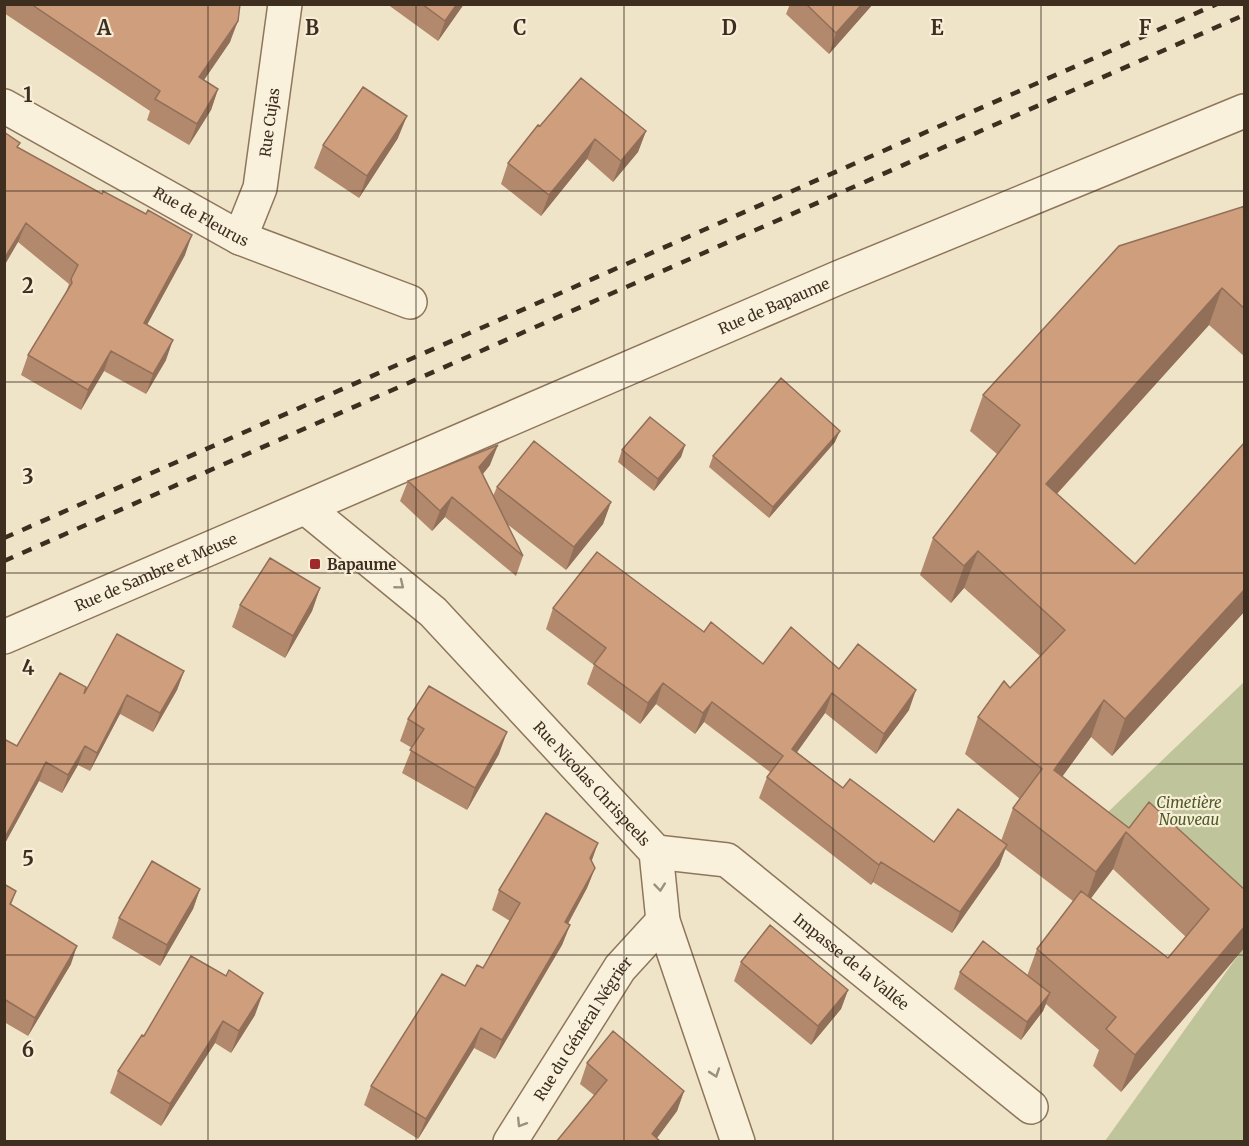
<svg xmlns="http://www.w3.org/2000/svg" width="1249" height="1146" font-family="Merriweather,serif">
  <rect width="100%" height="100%" fill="#f0e4c8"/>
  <path fill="#bfc49a" d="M 1244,682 L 1244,933 L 1108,812 Z
    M 1244,947 L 1244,1141 L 1105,1141 Z"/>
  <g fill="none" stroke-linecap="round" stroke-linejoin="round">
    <g stroke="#8d765c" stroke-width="36">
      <g id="street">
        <path id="s1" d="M 4,106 L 240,238 L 410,302"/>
        <path id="s2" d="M 240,238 L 260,188 L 285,4"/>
        <path id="s3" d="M 306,508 L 433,612 L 656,852 L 663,921 L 738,1142"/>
        <path id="s4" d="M 4,637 L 840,277 L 1244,111"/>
        <path id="s5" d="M 656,852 L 727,860 L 1031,1107"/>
        <path id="s6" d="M 510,1142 L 620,968 L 663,921"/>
      </g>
    </g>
    <use href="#street" stroke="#faf1dc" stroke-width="33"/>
    <path stroke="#3d2e20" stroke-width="4.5" stroke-dasharray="10 10" stroke-linecap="butt" d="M 4,538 L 1217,4
      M 4,561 L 1244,15"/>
  </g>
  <path fill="#b2896c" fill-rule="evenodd" d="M 4,4 L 240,4 L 230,42 L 204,80 L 218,89 L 211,110 L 189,145 L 147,120 L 150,111 L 4,13 Z
    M 387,4 L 464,4 L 438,41 Z
    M 790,4 L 873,4 L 829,54 L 786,14 Z
    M 540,126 L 646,131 L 638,152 L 613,182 L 587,159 L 541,216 L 501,184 L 508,163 Z
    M 4,132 L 18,147 L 185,255 L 147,325 L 166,360 L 146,394 L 104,371 L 81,410 L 21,375 L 28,355 L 65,295 L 69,284 L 18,242 L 4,266 Z
    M 398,138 L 359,198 L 314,168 L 323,145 Z
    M 1245,206 L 1245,357 L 1209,325 L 1057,494 L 1135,564 L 1245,442 L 1245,611 L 1112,756 L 1091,737 L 1062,777 L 1129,828 L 1245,890 L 1245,947 L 1121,1092 L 1093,1066 L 1099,1050 L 1046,1004 L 1043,1011 L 1021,1040 L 954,989 L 960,972 L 1027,976 L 1037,949 L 1073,901 L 1005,849 L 999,866 L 952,933 L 873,882 L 871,885 L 759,798 L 767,777 L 770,772 L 704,722 L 695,734 L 656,704 L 640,724 L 587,684 L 594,665 L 546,629 L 553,608 L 704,632 L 763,664 L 839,669 L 909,710 L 876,754 L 825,713 L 797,752 L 843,788 L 934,842 L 1001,841 L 1013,808 L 1020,799 L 965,754 L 978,717 L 1010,688 L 1040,656 L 964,588 L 951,603 L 920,575 L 933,538 L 997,454 L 970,431 L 983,395 ZM 1113,869 L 1186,937 L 1168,958 L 1090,899 Z
    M 835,442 L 769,518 L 709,467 L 713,456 Z
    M 685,445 L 681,457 L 654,491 L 618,462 L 622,450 Z
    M 490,465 L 483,474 L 493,496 L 497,487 L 611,502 L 603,524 L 566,570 L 507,524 L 523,556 L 516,576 L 445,517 L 432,531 L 400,501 L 408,481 Z
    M 320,588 L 312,611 L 285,658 L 232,627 L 240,605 Z
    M 184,671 L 177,690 L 153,732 L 120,714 L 90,771 L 78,765 L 62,793 L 39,781 L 4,845 L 4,739 L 17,746 L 84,694 Z
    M 408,719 L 499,754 L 467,810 L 402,773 L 412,748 L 400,741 Z
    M 592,862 L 595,868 L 587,888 L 568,924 L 570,925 L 562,945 L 495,1059 L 474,1048 L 418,1139 L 364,1105 L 371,1086 L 483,968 L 510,921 L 492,910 L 499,890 Z
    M 4,884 L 16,891 L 11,905 L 71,964 L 28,1036 L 4,1022 Z
    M 200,889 L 193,909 L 160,966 L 112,938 L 119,918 Z
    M 741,962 L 848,990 L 841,1009 L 811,1045 L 734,981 Z
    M 255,1015 L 231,1053 L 215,1043 L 161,1126 L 110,1093 L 118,1071 L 144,1036 Z
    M 587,1063 L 684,1091 L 677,1111 L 657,1138 L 594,1095 L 580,1084 Z"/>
  <path fill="#916f58" d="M 457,4 L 464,4 L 438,41 L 445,21 Z
    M 862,4 L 873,4 L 829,54 L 836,33 Z
    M 238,21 L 230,42 L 191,99 L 199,77 Z
    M 218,89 L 211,110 L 189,145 L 197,124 Z
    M 407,116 L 398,138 L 359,198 L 367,176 Z
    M 646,131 L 638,152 L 613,182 L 621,161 Z
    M 595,139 L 587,159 L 541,216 L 549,195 Z
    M 26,223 L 18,242 L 4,266 L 4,259 Z
    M 192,235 L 185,255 L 137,343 L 144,323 Z
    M 1222,288 L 1209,325 L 1032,521 L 1046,484 Z
    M 173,340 L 166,360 L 146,394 L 153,374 Z
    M 111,351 L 104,371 L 81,410 L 88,390 Z
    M 840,431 L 835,442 L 769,518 L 773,507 Z
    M 498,445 L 490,465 L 472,487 L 479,467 Z
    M 685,445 L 681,457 L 654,491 L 658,479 Z
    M 452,497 L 445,517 L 432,531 L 440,511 Z
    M 611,502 L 603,524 L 566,570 L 574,547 Z
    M 978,551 L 964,588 L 951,603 L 964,566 Z
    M 320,588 L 312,611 L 285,658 L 293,636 Z
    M 1245,589 L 1245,611 L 1112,756 L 1125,719 Z
    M 184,671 L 177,690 L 153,732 L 160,713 Z
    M 663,683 L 656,704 L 640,724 L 648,703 Z
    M 916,690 L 909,710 L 876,754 L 884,734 Z
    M 832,693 L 825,713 L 785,769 L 792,749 Z
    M 127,695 L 120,714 L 90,771 L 97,753 Z
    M 1104,700 L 1091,737 L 1040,807 L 1054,770 Z
    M 712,702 L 704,722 L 695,734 L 703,713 Z
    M 507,732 L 499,754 L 467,810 L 475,788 Z
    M 85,746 L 78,765 L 62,793 L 68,775 Z
    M 46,762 L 39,781 L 4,845 L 4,839 Z
    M 1126,832 L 1113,869 L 1083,909 L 1096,872 Z
    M 598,843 L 591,863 L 590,858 Z
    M 1007,845 L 999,866 L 952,933 L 960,912 Z
    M 881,862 L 873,882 L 871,885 L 879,865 Z
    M 595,868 L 587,888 L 558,942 L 565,922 Z
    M 200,889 L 193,909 L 160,966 L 167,945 Z
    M 570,925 L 562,945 L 495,1059 L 502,1040 Z
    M 1245,926 L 1245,947 L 1121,1092 L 1135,1055 Z
    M 77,946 L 71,964 L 28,1036 L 35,1018 Z
    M 848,990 L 841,1009 L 811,1045 L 818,1026 Z
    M 263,993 L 255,1015 L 231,1053 L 239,1031 Z
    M 1050,993 L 1043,1011 L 1021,1040 L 1027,1022 Z
    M 223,1021 L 215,1043 L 161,1126 L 170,1104 Z
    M 481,1028 L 474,1048 L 418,1139 L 426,1119 Z
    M 684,1091 L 677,1111 L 654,1142 L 652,1134 Z"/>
  <path fill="#cf9f7d" stroke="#916f58" stroke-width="1.5" d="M 31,4 L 240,4 L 238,21 L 199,77 L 218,89 L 197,124 L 155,99 L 160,91 Z
    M 422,4 L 457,4 L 445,21 Z
    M 806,4 L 862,4 L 836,33 Z
    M 581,78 L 646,131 L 621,161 L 595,139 L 549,195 L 508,163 L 538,125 L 540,126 Z
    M 363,87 L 407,116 L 367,176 L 323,145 Z
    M 4,132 L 20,143 L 17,147 L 102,194 L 103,191 L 146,214 L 148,210 L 192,235 L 144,323 L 173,340 L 153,374 L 111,351 L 88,390 L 28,355 L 72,283 L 71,279 L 78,265 L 26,223 L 4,259 Z
    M 1245,206 L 1245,309 L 1222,288 L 1046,484 L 1135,564 L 1245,442 L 1245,589 L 1125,719 L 1104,700 L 1054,770 L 1129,828 L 1149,802 L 1245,890 L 1245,926 L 1135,1055 L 1106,1029 L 1116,1017 L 1037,949 L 1081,891 L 1168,958 L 1209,909 L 1126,832 L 1096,872 L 1013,808 L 1042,769 L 978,717 L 1004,681 L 1010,688 L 1065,630 L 978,551 L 964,566 L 933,538 L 1020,425 L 983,395 L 1119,246 Z
    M 781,378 L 840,431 L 773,507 L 713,456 Z
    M 650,417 L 685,445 L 658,479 L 622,450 Z
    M 534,441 L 611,502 L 574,547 L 497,487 Z
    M 498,445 L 479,467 L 523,556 L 452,497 L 440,511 L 408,481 Z
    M 597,552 L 704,632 L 711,622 L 763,664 L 791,627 L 839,669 L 858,644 L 916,690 L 884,734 L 832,693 L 792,749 L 843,788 L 850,779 L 934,842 L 958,809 L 1007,845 L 960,912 L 881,862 L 879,865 L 767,777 L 783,756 L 712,702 L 703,713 L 663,683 L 648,703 L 594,664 L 606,648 L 553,608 Z
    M 270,558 L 320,588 L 293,636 L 240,605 Z
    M 117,634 L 184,671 L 160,713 L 127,695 L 97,753 L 85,746 L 68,775 L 46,762 L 4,839 L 4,739 L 17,746 L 60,673 L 86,687 L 84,694 Z
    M 429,686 L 507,732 L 475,788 L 410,750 L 424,729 L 408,719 Z
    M 546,813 L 598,843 L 590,858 L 595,868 L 565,922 L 570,925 L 502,1040 L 481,1028 L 426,1119 L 371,1086 L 442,974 L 465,986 L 477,965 L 483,968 L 520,903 L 499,890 Z
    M 152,861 L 200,889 L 167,945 L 119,918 Z
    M 4,884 L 16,891 L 10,904 L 77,946 L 35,1018 L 4,999 Z
    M 770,925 L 848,990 L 818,1026 L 741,962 Z
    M 983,941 L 1050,993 L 1027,1022 L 960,972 Z
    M 191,956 L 226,976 L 229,970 L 263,993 L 239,1031 L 223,1021 L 170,1104 L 118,1071 L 142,1035 L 144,1036 Z
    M 613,1031 L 684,1091 L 652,1134 L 661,1142 L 556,1142 L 607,1080 L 587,1063 Z"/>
  <defs><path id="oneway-chevron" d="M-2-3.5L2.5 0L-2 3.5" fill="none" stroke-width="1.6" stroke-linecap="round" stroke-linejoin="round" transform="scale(1.5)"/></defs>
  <g stroke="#9c907e">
    <use href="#oneway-chevron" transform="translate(400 585) rotate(39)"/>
    <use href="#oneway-chevron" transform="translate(660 887) rotate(84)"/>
    <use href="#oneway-chevron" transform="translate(715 1073) rotate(71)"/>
    <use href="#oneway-chevron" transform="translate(521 1123) rotate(122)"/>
  </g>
  <path fill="none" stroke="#3d2e20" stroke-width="1.5" stroke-opacity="0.55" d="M 208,4 L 208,1142M 416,4 L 416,1142M 624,4 L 624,1142M 833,4 L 833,1142M 1041,4 L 1041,1142M 4,191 L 1244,191M 4,382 L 1244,382M 4,573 L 1244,573M 4,764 L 1244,764M 4,955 L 1244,955"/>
  <rect fill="#9e2a2b" stroke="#f7eed8" stroke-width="2" x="309" y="558" width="12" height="12" rx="3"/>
  <g text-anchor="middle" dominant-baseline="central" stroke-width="4.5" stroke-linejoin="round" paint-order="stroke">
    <g font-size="15" fill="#3d2e20" stroke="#f7eed8">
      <text stroke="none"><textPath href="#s2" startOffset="120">Rue Cujas</textPath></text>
      <text stroke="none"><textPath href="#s1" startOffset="226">Rue de Fleurus</textPath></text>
      <text stroke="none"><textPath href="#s4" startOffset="838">Rue de Bapaume</textPath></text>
      <text stroke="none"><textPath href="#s4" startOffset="165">Rue de Sambre et Meuse</textPath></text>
      <text stroke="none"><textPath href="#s3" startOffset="398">Rue Nicolas Chrispeels</textPath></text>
      <text stroke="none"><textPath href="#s5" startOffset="232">Impasse de la Vallée</textPath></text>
      <text stroke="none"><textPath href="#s6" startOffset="135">Rue du Général Négrier</textPath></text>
    </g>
    <g font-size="15" font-weight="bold" fill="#3d2e20" stroke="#f7eed8" text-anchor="start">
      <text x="327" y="564">Bapaume</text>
    </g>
    <g font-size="15" font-style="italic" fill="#4d5a26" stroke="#f7eed8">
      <text x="1189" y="802">Cimetière<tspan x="1189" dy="17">Nouveau</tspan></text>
    </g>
  </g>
  <g font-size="20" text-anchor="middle" font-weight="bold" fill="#3d2e20" stroke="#f7eed8" stroke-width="4.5" stroke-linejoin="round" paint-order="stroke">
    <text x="104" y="35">A</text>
    <text x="312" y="35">B</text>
    <text x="520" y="35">C</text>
    <text x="729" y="35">D</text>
    <text x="937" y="35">E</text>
    <text x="1145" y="35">F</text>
    <text x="28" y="102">1</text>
    <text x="28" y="293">2</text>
    <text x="28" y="484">3</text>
    <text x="28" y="675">4</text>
    <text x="28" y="866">5</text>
    <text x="28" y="1057">6</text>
  </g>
  <rect width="1249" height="1146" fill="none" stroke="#3d2e20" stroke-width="12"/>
</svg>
